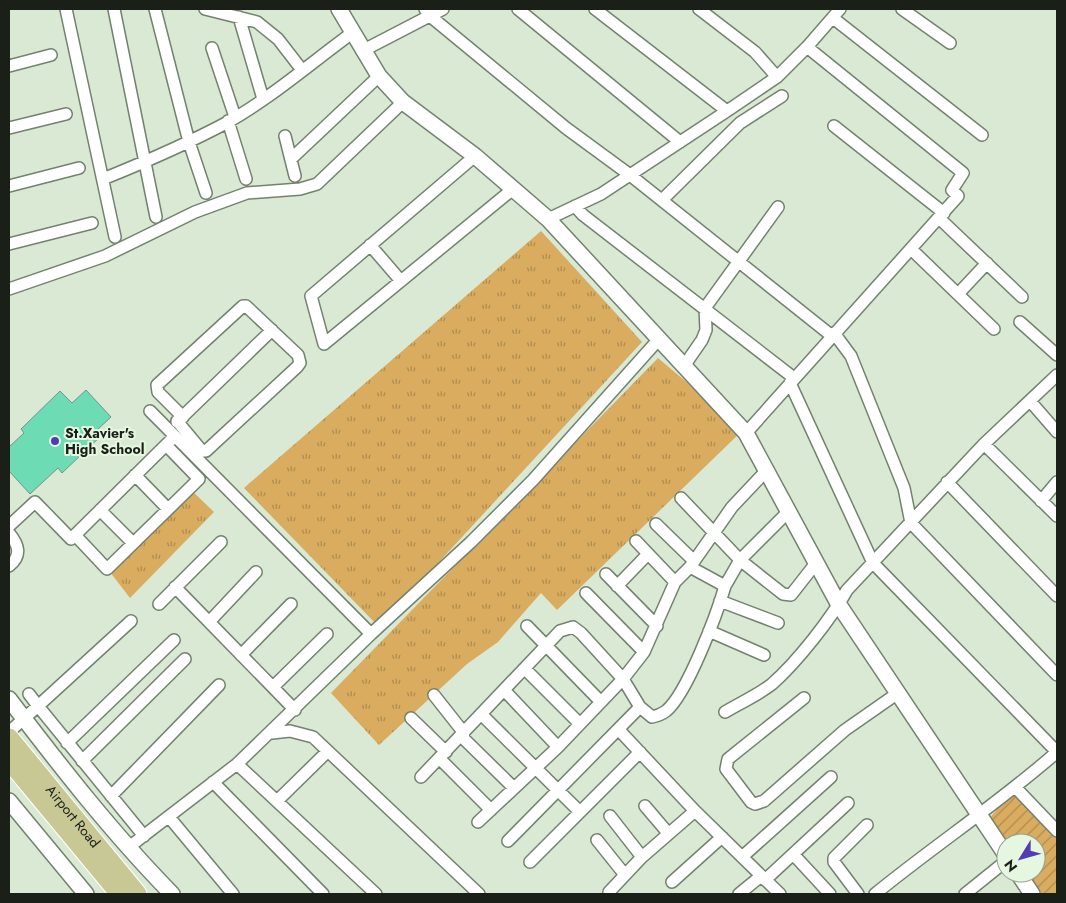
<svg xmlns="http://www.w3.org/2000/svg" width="1066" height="903" font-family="Jost,sans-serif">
  <defs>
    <pattern id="park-tufts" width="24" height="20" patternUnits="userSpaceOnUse" patternTransform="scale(1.25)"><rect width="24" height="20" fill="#d9ac60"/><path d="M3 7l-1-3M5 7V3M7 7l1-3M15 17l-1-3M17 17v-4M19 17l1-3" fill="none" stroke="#af8c4e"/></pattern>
    <pattern id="garden-furrows" width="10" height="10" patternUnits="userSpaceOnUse" patternTransform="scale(1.25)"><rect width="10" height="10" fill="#d9ac60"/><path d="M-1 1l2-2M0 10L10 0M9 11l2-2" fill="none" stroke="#af8c4e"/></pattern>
  </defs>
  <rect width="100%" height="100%" fill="#d9e9d4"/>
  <path fill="url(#park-tufts)" d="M 541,231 L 642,342 L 379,627 L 244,488 Z
    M 658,358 L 743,430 L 557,610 L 541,593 L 498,642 L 467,664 L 379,745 L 331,693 Z
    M 187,486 L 214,512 L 130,598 L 110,572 Z"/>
  <path fill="url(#garden-furrows)" d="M 1013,790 L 1057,837 L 1057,894 L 1042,894 L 1026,873 L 1036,873 L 1036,843 L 1006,843 L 988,820 Z"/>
  <path fill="#6ddcb4" stroke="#789287" d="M 86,390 L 111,417 L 97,430 L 102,435 L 62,473 L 58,468 L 30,494 L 9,471 L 9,447 L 24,433 L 21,429 L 60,391 L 72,403 Z"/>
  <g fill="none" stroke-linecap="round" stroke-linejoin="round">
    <g stroke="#73826e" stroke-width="14">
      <path id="minor" d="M 66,9 L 115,237
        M 114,9 L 156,217
        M 155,9 L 189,142 L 206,193
        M 205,9 L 257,22 L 278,39 L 302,70
        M 425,9 L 430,16 L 566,128 L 630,175 L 832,336
        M 518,9 L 680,142
        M 595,9 L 727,111
        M 699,9 L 755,52 L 777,77
        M 902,9 L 950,43
        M 239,17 L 263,99
        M 833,18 L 982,135
        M 212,48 L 235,117
        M 362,51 L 443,9
        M 9,66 L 51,55
        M 228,121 L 246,179
        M 834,126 L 944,213
        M 9,128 L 66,114
        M 285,136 L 295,176
        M 475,156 L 311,296 L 324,344 L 513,189
        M 291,159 L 379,76
        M 103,179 C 145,162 187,144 228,122 C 272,97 311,63 352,33
        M 9,186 L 79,168
        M 662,200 L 740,123 L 782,96
        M 575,206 L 583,215 L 794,378
        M 548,219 L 601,194 L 727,111 L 777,77 L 807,47
        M 940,219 L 1022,297
        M 9,244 L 92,223
        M 370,245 L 401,281
        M 911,249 L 994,329
        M 9,289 L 105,256 L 195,212 L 247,193 L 300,189 L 317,184 L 403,102
        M 958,294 L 987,263
        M 1020,322 L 1057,355
        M 834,333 L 851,356 L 904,488 L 911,523 L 1057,675
        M 684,366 L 702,340 L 706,330 L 705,308 L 778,207
        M 790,383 L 873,563 L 1057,752
        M 1030,401 L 1057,432
        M 150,411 L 371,634
        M 177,421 L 202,451 L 206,451 L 297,367 L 300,363 L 298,355 L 246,306 L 243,306 L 157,385 L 158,392 L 183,417
        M 177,422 L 272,330
        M 746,433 L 958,196 L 952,190 L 963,173 L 807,47 L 840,9
        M 984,444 L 1057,516
        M 135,475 L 168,509
        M 947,482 L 1057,596
        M 681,498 L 740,560 L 783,594 L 791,595 L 816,563
        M 1041,501 L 1057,482
        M 100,510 L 133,543
        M 656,524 L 694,561
        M 9,526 L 35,502 L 71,539 L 175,436
        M 9,533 C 19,545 22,556 9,566
        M 75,535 L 107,569 L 199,479 L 166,445
        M 636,541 L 675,582
        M 690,567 L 732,507 L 766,471
        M 606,574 L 657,626
        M 617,586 L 648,554
        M 175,587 L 295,710
        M 586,593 L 644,652
        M 720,601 L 778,623
        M 159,604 L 221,542
        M 209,622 L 256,572
        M 527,626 L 601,702
        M 709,631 L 764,655
        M 241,655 L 291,604
        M 525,669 L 580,724
        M 273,687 L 327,634
        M 504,690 L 558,747
        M 29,694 L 38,706 L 131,621
        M 434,695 L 464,733
        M 804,698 L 728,759 L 726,769 L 751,802 L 755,804 L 764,801 L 845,730 L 898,693
        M 640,707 L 652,717 C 657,716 662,714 666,711 C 687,694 717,614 725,586
        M 725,712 C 740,703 758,695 772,684 C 797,662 831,619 847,590 L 984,444 L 1057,375
        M 481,714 L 580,812
        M 411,718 L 446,752
        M 619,730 L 695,811 L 780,894
        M 9,732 L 38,706 L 144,836
        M 272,733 L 290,731 L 313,737 L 479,894
        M 461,736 L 514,788
        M 67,743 L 174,640
        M 439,758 L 491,810
        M 82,761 L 185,659
        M 237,764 L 376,894
        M 421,777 L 560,631 L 573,627 L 581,633 L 623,679 L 640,707 L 508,841
        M 213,782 L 323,894
        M 1016,788 L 1057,831
        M 111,796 L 219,685
        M 277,801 L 328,751
        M 645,806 L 668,833
        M 610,816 L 642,857
        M 169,817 L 233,894
        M 478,822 L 558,747 L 623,679 L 644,652 L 675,582 L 690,567 L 725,586 L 740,560 L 788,512
        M 597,840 L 625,875
        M 129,847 L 237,764 L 371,634 L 471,542 L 533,480 L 659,339
        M 793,854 L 830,894
        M 742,857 L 831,777
        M 530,862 L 640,752
        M 765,880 L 848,803
        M 672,882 L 722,837
        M 609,894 L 609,892 L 642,857 L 695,811
        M 739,894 L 761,876
        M 858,894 L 834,862 L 834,858 L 867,825
        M 875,894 C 935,845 999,803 1057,752
        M 965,894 L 1006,861"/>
    </g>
    <g stroke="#73826e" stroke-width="18">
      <path id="tertiary" d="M 339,9 L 379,76 L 403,102 L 475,156 L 548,219 L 746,433 L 839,605 L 1006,855
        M 9,699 C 60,766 113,834 172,894
        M 9,801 L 86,894
        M 1018,873 L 1032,894"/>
    </g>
    <g stroke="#fff" stroke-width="21">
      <g id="primary">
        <path id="s1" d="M 9,738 L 137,894"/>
        <path d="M 9,760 L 120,894"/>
      </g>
    </g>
    <use href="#minor" stroke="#fff" stroke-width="11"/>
    <use href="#tertiary" stroke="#fff" stroke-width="15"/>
    <use href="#primary" stroke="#c8c894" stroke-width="19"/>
  </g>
  <circle fill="#523cb4" stroke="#e6f7e1" stroke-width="2" cx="55" cy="441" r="5"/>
  <g text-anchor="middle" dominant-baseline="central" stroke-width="4" stroke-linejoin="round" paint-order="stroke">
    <g font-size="14" font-weight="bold" fill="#1a2018" stroke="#e6f7e1" text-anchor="start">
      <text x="65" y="433">St.Xavier's<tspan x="65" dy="16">High School</tspan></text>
    </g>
    <g font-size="14" fill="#1a2018" stroke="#e6f7e1">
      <text stroke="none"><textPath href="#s1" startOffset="101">Airport Road</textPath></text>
    </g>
  </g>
  <rect width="1066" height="903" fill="none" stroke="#1a2018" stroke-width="20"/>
  <g transform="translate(1021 858) rotate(233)"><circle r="24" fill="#e6f7e1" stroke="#94a191"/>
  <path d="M0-4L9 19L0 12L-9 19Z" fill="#523cb4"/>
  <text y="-8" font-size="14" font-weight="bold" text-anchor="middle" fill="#1a2018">N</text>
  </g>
</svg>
